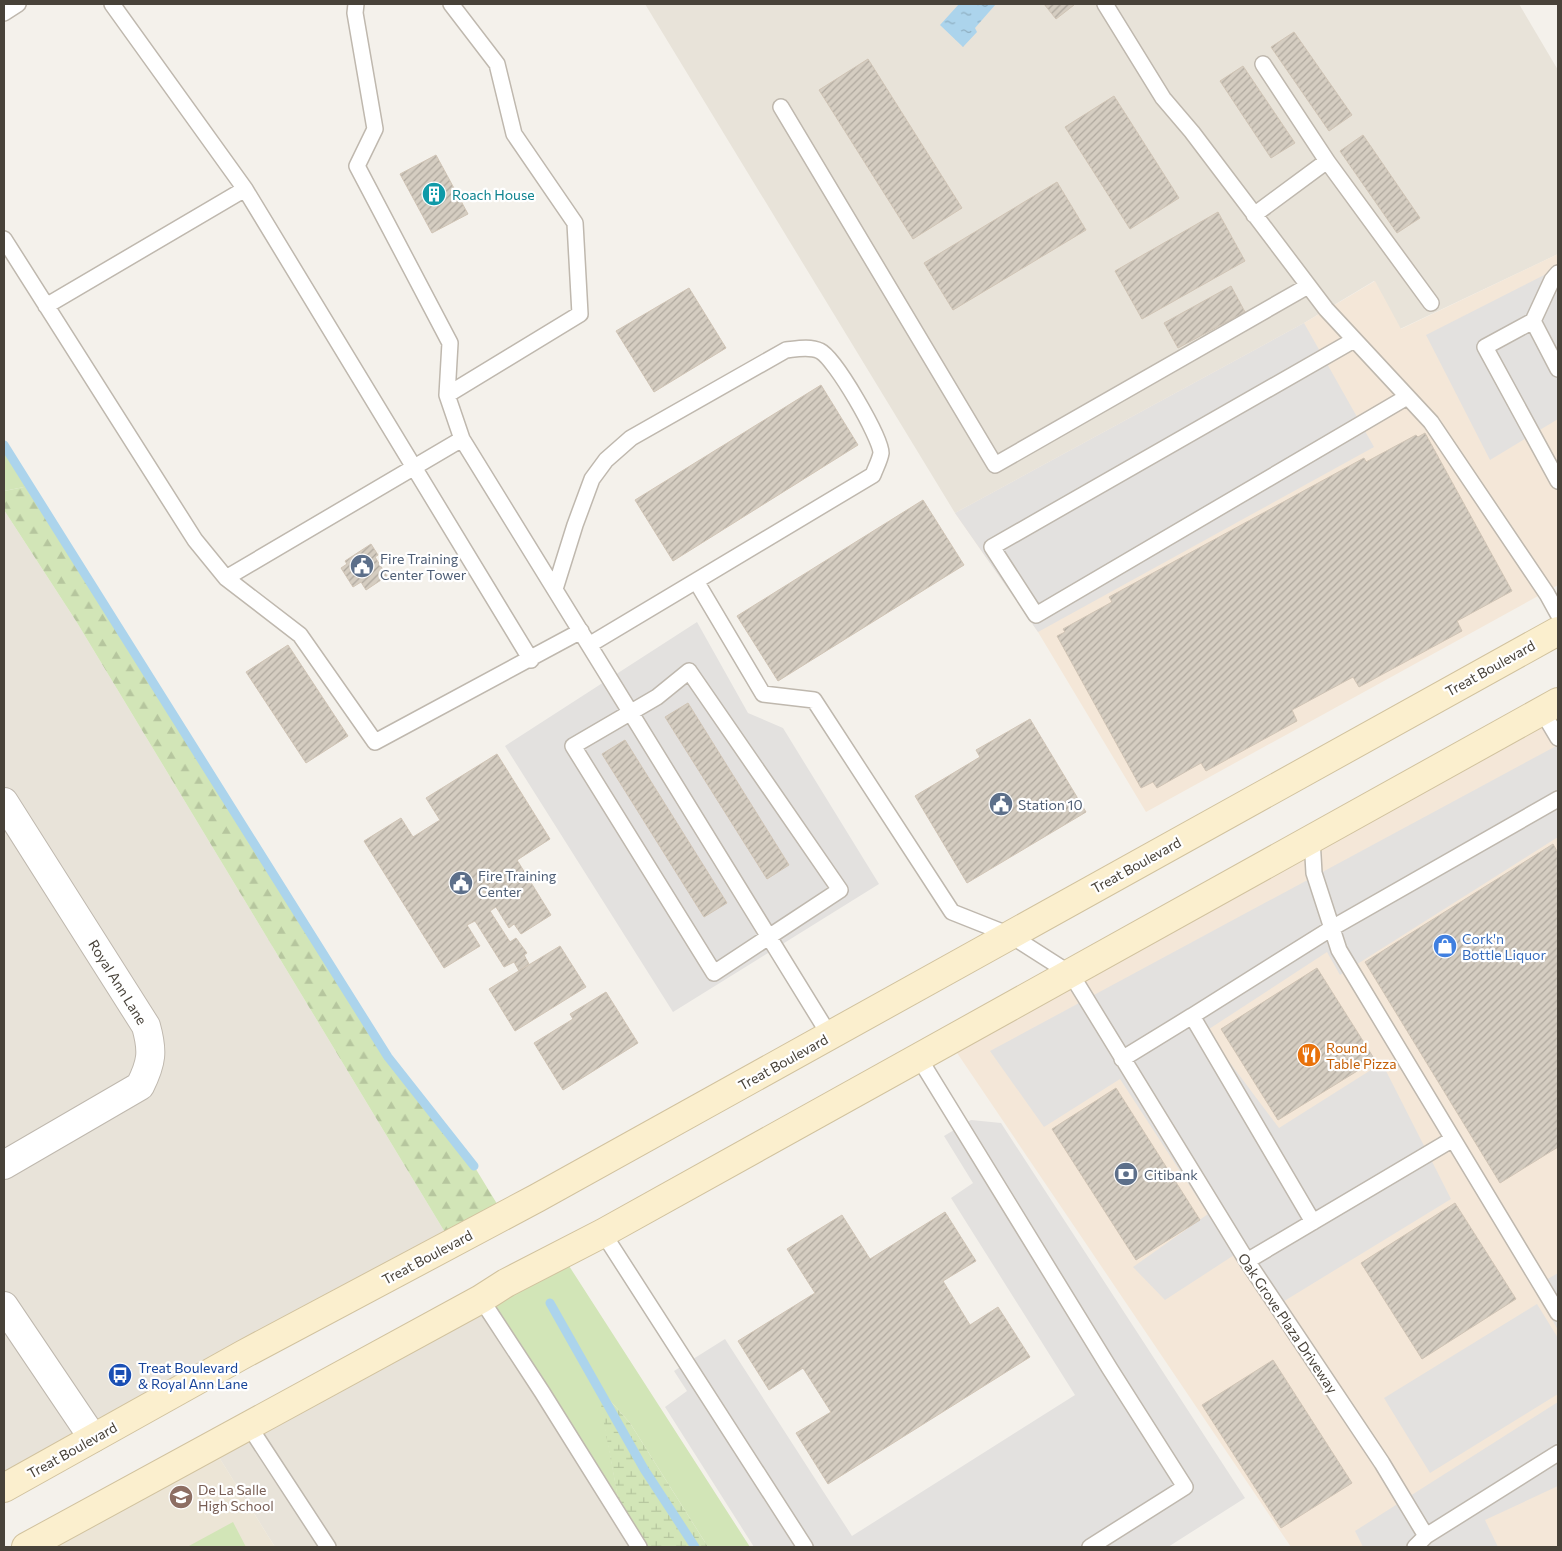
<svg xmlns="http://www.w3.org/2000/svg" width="1562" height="1551" font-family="Commissioner,sans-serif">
  <defs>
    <pattern id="forest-firs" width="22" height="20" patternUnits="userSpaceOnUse" patternTransform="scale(1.25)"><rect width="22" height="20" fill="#d2e5b7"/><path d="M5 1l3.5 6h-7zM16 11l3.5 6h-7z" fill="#b6c69e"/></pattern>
    <pattern id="wetland-marsh" width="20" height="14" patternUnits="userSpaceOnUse" patternTransform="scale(1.25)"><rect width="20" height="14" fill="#d2e5b7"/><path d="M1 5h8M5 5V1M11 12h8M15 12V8" fill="none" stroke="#b6c69e"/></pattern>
    <pattern id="water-ripples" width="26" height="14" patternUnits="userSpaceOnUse" patternTransform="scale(1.25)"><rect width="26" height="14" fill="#acd4ec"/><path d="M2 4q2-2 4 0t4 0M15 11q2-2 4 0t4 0" fill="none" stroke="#8eaec0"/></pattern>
    <pattern id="building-hatch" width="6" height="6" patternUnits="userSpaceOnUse" patternTransform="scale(1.25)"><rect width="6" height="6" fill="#d5cdc1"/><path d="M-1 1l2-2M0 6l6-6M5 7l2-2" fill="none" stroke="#afa89e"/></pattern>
  </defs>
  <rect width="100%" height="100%" fill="#f4f1eb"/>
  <path fill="#e8e3d9" d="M 645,4 L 1519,4 L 1558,70 L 1558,254 L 1400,329 L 1374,281 L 1304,323 L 955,513 Z
    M 4,510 L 76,621 L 452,1244 L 4,1488 Z
    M 481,1299 L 639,1547 L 275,1547 L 212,1446 Z"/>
  <path fill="#f4e7d8" d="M 1558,254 L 1558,585 L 1146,812 L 1038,632 L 955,513 L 1304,323 L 1375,281 L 1401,329 Z
    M 1558,702 L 1558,1547 L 1291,1547 L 949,1041 Z"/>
  <path fill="#ece5d6" d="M 212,1446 L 275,1547 L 26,1547 Z"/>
  <path fill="#d2e5b7" d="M 4,445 L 29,486 L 4,491 Z
    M 562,1255 L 750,1547 L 708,1547 L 630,1423 L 598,1387 L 622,1520 L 481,1299 Z
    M 233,1522 L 246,1547 L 187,1547 Z"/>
  <path fill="url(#forest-firs)" d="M 29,486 L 388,1057 L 474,1166 L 505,1217 L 452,1244 L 76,621 L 4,510 L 4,491 Z"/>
  <path fill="url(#wetland-marsh)" d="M 597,1386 L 630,1423 L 708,1547 L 639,1547 L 622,1520 Z"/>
  <path fill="#e3e1df" d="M 1558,268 L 1558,419 L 1490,460 L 1426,335 Z
    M 1304,323 L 1374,447 L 1038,632 L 955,513 Z
    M 697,622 L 748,713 L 783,728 L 879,884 L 673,1012 L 505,746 Z
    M 1558,745 L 1558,837 L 1340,975 L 1327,952 L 1206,1031 L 1279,1128 L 1382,1063 L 1451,1199 L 1281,1303 L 1248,1246 L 1165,1300 L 1133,1267 L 1208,1214 L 1120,1079 L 1044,1127 L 990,1051 Z
    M 971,1120 L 1001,1123 L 1245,1498 L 1168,1547 L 754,1547 L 665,1407 L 687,1391 L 674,1371 L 725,1339 L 852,1536 L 1075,1395 L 951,1198 L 973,1183 L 944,1136 Z
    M 1558,1273 L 1558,1330 L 1534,1287 Z
    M 1537,1304 L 1558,1338 L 1558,1394 L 1430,1473 L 1384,1398 Z
    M 1558,1402 L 1558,1486 L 1485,1520 L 1498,1547 L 1363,1547 L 1355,1531 Z"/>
  <path fill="url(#water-ripples)" d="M 959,4 L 996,4 L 975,28 L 977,32 L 963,47 L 940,25 Z"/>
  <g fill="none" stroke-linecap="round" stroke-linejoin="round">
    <path stroke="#acd4ec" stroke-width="9" d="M 4,445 L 388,1057 L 474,1166
      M 550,1303 L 644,1469 L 695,1547"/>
  </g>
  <path fill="url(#building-hatch)" stroke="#d0c4b5" d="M 1044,4 L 1072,4 L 1074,5 L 1056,19 Z
    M 1294,32 L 1352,115 L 1329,131 L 1271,47 Z
    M 868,59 L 962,208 L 913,239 L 819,90 Z
    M 1243,66 L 1295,143 L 1271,158 L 1220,81 Z
    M 1114,96 L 1179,198 L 1130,229 L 1065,127 Z
    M 1363,135 L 1420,218 L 1397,233 L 1340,151 Z
    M 436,155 L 468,214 L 432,233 L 400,174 Z
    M 1057,182 L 1086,230 L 953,310 L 924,263 Z
    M 1218,212 L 1245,261 L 1142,319 L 1115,271 Z
    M 1231,286 L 1245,312 L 1178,348 L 1164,323 Z
    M 689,288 L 726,348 L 654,392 L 616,331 Z
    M 821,385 L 858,445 L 673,561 L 635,500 Z
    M 1425,433 L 1512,591 L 1457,621 L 1462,631 L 1359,687 L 1353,677 L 1292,710 L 1297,721 L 1206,771 L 1201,763 L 1157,788 L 1153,782 L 1141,788 L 1057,636 L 1065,632 L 1063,629 L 1112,602 L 1109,597 L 1364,458 L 1366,462 L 1416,435 L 1418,437 Z
    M 923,500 L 964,565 L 778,681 L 737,616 Z
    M 371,544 L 378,555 L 375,557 L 387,576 L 366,590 L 361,582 L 353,587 L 341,568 L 347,564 L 345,561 Z
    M 288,645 L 348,736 L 306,763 L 246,672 Z
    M 688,703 L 789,865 L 767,879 L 665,717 Z
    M 1030,719 L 1086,812 L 967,883 L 915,796 L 980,757 L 976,750 Z
    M 625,740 L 727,903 L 704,917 L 602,754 Z
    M 497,754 L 550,839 L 517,860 L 551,915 L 521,934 L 514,924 L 509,928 L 496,907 L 490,911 L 510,942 L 516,938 L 527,953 L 524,955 L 529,964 L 519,971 L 514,962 L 504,967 L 475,921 L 467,925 L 480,946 L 444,968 L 364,841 L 401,818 L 413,837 L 440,820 L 426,798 Z
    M 1553,844 L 1558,853 L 1558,1147 L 1500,1183 L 1365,962 Z
    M 560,946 L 586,987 L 515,1031 L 489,989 Z
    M 1317,968 L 1375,1060 L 1278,1120 L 1221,1029 Z
    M 606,992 L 638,1043 L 563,1090 L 534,1043 L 573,1019 L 570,1014 Z
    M 1116,1088 L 1200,1220 L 1136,1260 L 1052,1129 Z
    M 1455,1203 L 1516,1299 L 1422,1359 L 1361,1263 Z
    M 945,1212 L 976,1261 L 943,1281 L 970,1325 L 998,1307 L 1030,1357 L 828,1484 L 796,1433 L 831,1412 L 803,1368 L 769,1390 L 738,1341 L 815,1293 L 787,1249 L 842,1215 L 870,1259 Z
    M 1273,1360 L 1352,1483 L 1281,1528 L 1202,1405 Z"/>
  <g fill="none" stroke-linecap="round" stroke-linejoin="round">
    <g stroke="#bfb8ae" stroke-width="18">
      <path id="lane" d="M 112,4 L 245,189 L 531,660
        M 356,4 L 355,13 L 375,129 L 357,166 L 450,343 L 447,395 L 462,439 L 830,1036
        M 1105,4 L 1163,98 L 1192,132 L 1326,309 L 1431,422 L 1547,594 L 1558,614
        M 4,13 L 18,4
        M 1263,64 L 1327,161
        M 781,107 L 995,465 L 1308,286
        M 1254,215 L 1327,161 L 1431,303
        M 4,239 L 195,540 L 226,578 L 300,635 L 375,742 L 581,631
        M 46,306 L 245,189
        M 1533,321 L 1552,280 L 1558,273
        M 1354,340 L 992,547 L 1036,615 L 1407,397
        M 1558,369 L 1533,321 L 1485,347 L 1558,481
        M 447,395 L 580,314 L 575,223 L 514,134 L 497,64 L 451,4
        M 226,578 L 462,439
        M 555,589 L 575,525 L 592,479 L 606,460 L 631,438 L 786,350 C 796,349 810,346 820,351 C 835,358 881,438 881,453 C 880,460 875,469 873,475 L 696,581
        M 589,645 L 696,581 L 763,694 L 814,700 L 952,912 L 1010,935 L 1071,974 L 1247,1261 L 1382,1463 L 1426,1536 L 1558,1453
        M 689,671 L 840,890 L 714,973 L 573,746 L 657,697 Z
        M 1542,711 L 1558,738
        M 1312,839 L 1314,873 L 1339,950 L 1558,1313
        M 919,1058 L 1110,1369 L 1185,1487 L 1090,1547
        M 1122,1059 L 1192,1016
        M 1313,1222 L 1192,1016 L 1332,928 L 1558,799
        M 603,1233 L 805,1547
        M 1247,1261 L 1453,1139
        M 481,1299 L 542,1392 L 639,1547
        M 249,1426 L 328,1547
        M 1415,1547 L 1426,1536"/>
    </g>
    <g stroke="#bfb8ae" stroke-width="30">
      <path id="street" d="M 4,802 L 146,1026 C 153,1051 152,1062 140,1086 L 4,1165
        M 4,1306 L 93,1438"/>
    </g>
    <g stroke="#d1c29e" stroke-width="30">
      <path id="secondary" d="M 4,1488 L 244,1354 L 537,1198 L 1558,631
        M 26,1547 L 481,1299 L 506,1283 L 603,1233 L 1558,702"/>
    </g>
    <use href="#lane" stroke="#fff" stroke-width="15"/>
    <use href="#street" stroke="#fff" stroke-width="28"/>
    <use href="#secondary" stroke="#fbefce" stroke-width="28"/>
  </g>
  <defs>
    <g id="building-disc" transform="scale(1.25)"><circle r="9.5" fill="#0f9aa8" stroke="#fff"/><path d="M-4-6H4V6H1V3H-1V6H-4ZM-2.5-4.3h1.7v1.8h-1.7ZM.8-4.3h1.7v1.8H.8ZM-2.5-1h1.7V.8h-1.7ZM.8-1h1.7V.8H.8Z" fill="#fff"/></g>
    <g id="civic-disc" transform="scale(1.25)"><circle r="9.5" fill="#5c6f8a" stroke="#fff"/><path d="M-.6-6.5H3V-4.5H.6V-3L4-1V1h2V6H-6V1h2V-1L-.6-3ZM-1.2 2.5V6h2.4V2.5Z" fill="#fff"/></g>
    <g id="shop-disc" transform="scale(1.25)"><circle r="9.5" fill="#3f7fe0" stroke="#fff"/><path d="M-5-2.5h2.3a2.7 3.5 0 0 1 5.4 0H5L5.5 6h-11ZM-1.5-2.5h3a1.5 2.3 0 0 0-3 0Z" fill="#fff"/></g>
    <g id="restaurant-disc" transform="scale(1.25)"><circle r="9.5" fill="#e8710a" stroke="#fff"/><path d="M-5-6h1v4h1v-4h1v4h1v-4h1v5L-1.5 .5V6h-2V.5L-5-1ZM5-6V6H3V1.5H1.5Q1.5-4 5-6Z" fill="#fff"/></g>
    <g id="bank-disc" transform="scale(1.25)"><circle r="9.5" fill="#5c6f8a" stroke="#fff"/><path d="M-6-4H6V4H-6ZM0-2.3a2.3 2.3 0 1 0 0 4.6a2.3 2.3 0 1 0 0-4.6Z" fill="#fff"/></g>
    <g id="bus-disc" transform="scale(1.25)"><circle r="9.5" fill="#1a4fb4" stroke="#fff"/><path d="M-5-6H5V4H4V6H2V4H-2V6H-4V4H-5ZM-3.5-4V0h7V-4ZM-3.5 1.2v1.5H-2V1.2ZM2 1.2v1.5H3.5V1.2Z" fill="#fff"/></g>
    <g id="school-disc" transform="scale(1.25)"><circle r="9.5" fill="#8d6e63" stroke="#fff"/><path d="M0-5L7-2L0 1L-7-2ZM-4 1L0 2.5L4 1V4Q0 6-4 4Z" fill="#fff"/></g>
  </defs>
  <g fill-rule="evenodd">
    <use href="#building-disc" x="434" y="194"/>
    <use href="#civic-disc" x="362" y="566"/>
    <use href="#civic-disc" x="1001" y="804"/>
    <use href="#civic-disc" x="461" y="883"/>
    <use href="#shop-disc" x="1445" y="946"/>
    <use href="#restaurant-disc" x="1309" y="1055"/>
    <use href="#bank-disc" x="1126" y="1174"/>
    <use href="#bus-disc" x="120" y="1375"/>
    <use href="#school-disc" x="181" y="1497"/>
  </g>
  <g text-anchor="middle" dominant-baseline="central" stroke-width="4.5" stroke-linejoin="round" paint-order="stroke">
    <g font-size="14" fill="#0d838f" stroke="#fff" text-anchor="start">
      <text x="452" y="194">Roach House</text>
    </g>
    <g font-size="14" fill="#4e5e75" stroke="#fff" text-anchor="start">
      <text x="380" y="558">Fire Training<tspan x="380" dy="16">Center Tower</tspan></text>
      <text x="1018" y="804">Station 10</text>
      <text x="478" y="875">Fire Training<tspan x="478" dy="16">Center</tspan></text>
      <text x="1144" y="1174">Citibank</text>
    </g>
    <g font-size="14" fill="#484239" stroke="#fff">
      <text transform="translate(1490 668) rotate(-29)">Treat Boulevard</text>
      <text transform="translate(1136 865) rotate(-29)">Treat Boulevard</text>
      <text transform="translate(118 982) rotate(58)">Royal Ann Lane</text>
      <text transform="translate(783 1062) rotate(-29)">Treat Boulevard</text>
      <text transform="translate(427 1257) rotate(-28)">Treat Boulevard</text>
      <text transform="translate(1288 1323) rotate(56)">Oak Grove Plaza Driveway</text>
      <text transform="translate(72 1450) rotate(-29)">Treat Boulevard</text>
    </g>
    <g font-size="14" fill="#366cbe" stroke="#fff" text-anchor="start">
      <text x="1462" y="938">Cork'n<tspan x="1462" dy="16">Bottle Liquor</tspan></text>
    </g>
    <g font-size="14" fill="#c56008" stroke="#fff" text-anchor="start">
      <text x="1326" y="1047">Round<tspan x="1326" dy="16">Table Pizza</tspan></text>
    </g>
    <g font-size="14" fill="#164399" stroke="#fff" text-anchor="start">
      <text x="138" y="1367">Treat Boulevard<tspan x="138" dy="16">&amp; Royal Ann Lane</tspan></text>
    </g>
    <g font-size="14" fill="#785e54" stroke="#fff" text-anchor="start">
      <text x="198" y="1489">De La Salle<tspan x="198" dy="16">High School</tspan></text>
    </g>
  </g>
  <rect width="1562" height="1551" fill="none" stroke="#484239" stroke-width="10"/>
</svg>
